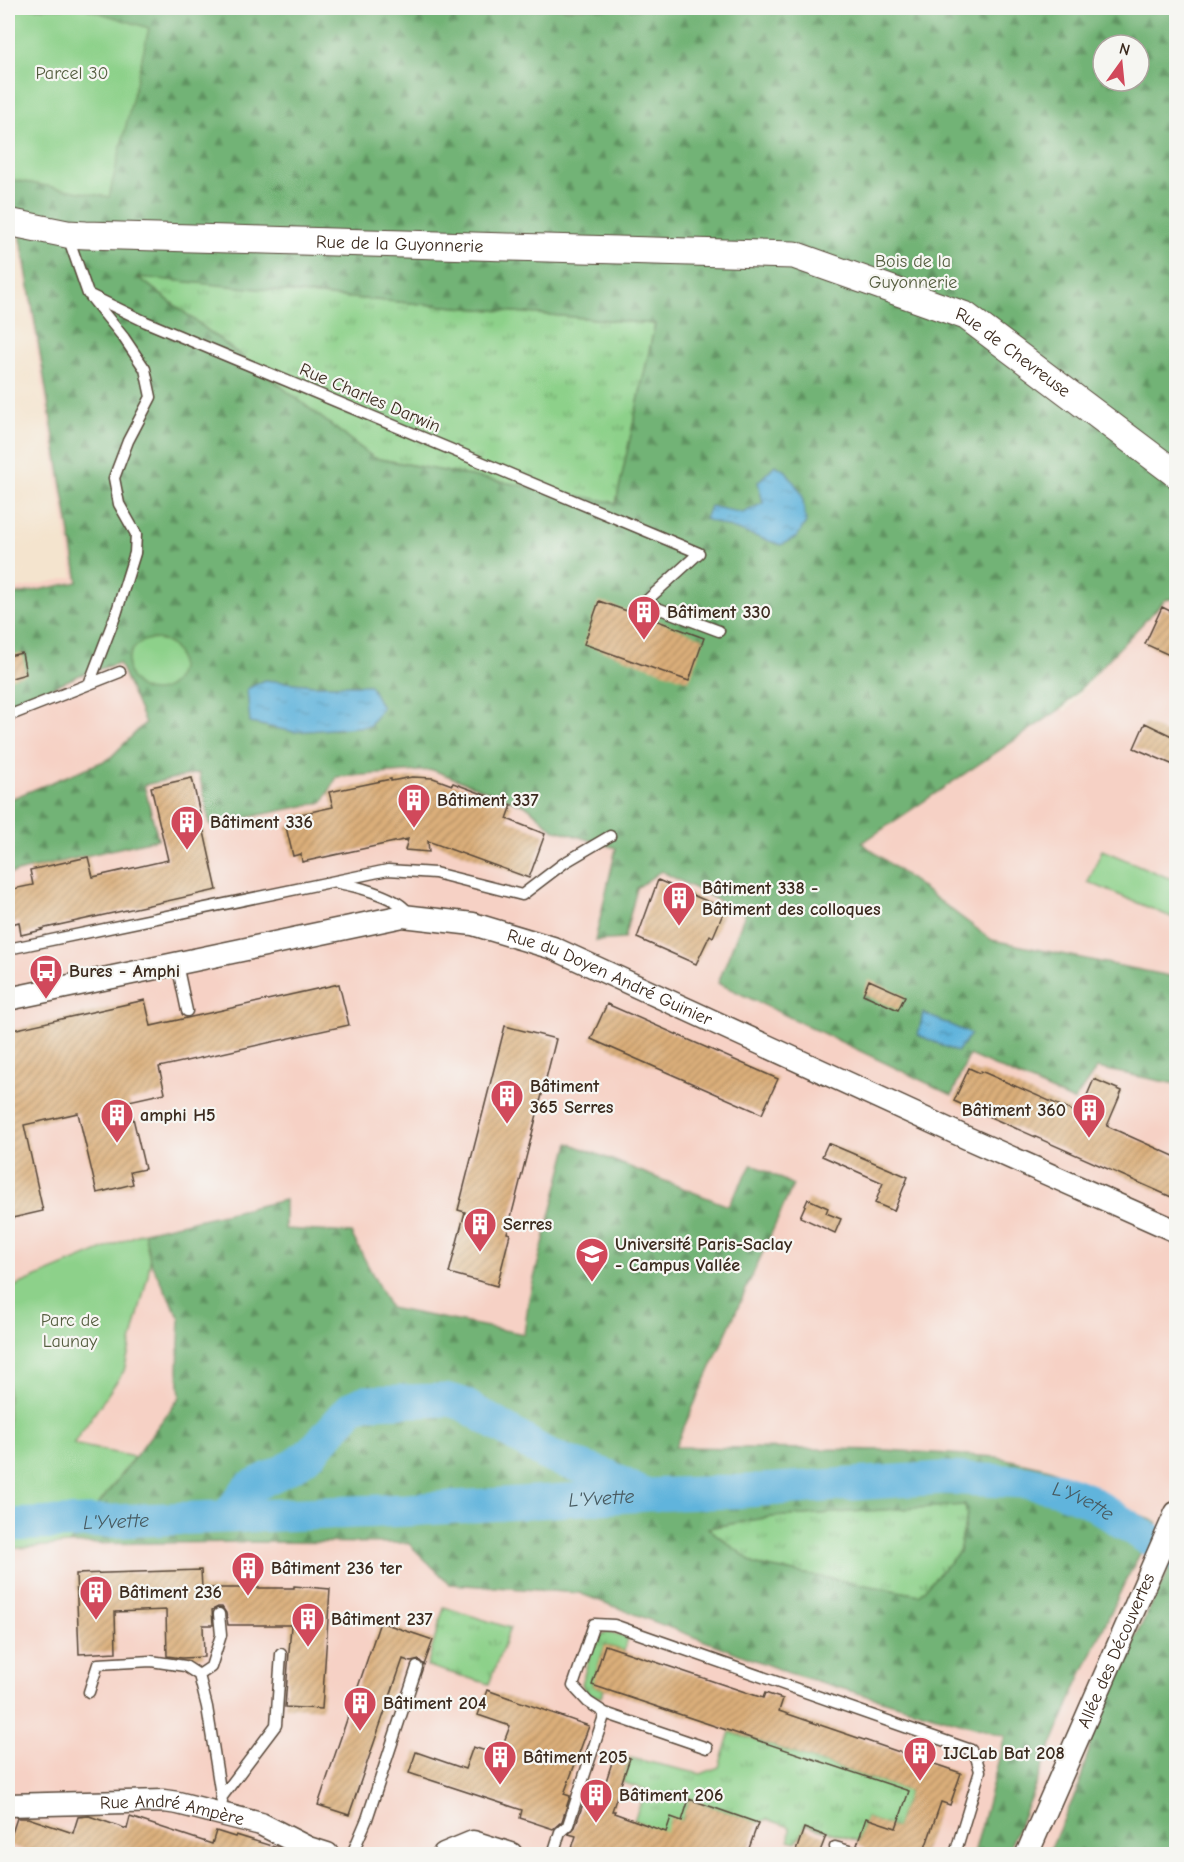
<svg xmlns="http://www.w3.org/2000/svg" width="1184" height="1862" font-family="'Comic Neue',sans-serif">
  <defs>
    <pattern id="grass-tufts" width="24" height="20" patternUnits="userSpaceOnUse" patternTransform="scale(1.5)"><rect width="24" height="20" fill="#8dd18a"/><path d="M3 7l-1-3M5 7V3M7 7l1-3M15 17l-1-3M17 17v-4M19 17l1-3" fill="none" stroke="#74aa70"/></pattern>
    <pattern id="forest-firs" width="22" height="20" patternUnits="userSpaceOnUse" patternTransform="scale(1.5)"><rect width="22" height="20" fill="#72b376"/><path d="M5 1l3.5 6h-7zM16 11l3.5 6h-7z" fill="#5f9260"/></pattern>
    <pattern id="water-ripples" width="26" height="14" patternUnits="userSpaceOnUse" patternTransform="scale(1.5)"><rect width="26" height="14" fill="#60b4dc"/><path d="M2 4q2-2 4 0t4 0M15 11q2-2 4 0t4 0" fill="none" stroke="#5093b2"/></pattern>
    <pattern id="building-hatch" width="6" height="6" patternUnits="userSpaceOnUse" patternTransform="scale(1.5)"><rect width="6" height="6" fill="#dbaf7a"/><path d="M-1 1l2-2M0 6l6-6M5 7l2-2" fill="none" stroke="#b38f63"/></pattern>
  </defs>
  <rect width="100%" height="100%" fill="#f6f6f2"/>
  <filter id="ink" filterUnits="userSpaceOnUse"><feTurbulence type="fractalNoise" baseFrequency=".0167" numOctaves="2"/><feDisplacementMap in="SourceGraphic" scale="12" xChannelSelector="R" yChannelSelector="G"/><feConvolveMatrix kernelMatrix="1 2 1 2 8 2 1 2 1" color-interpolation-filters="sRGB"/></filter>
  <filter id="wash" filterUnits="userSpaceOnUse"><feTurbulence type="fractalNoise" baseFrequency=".008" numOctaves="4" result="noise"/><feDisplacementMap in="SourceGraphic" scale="24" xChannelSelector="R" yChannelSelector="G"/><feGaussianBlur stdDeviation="1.35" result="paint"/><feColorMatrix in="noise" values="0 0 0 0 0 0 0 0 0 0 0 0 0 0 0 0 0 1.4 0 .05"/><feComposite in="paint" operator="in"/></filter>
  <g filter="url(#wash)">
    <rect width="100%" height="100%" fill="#f4e4ce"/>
    <path fill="#f6d1c5" d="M 18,237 L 1066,711 L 1165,591 L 1176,591 L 1176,1854 L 8,1854 L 8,591 L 73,577 Z"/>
    <path fill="url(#grass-tufts)" stroke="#647e54" stroke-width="1.5" d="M 137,276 L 329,296 L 655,324 L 616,503 L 374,458 Z
      M 965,1504 L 967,1515 L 959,1552 L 919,1595 L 756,1565 L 708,1528 L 770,1517 Z
      M 444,1607 L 510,1628 L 489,1684 L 427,1666 Z
      M 607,1632 L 628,1638 L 624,1651 L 605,1645 L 592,1685 L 604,1689 L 601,1697 C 590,1695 584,1694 582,1683 C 587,1667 591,1637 607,1632 Z
      M 730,1732 L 909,1791 L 896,1828 L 866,1818 L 858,1841 L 805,1824 L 802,1834 L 796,1842 L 789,1840 L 790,1827 L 767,1819 L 758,1823 L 689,1799 L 682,1821 L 662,1844 L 642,1838 L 646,1825 L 634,1820 L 646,1790 L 622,1782 L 630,1758 L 701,1774 L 719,1767 Z"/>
    <path fill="url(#forest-firs)" stroke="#566e4a" stroke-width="1.5" fill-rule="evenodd" d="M 8,8 L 1176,8 L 1176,598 L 1165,600 L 1062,708 L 862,843 L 992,940 L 1170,976 L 1176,981 L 1176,1084 L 1097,1068 L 1074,1101 L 969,1055 L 952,1095 L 718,983 L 745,914 L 661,871 L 637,888 L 624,939 L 595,941 L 616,848 L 553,829 L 528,807 L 433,770 L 337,777 L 323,802 L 210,825 L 199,773 L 144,785 L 158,839 L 8,874 L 8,800 L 109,759 L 145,723 L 119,663 L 80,675 L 8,707 L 8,596 L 78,582 L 17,214 L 8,211 ZM 1103,45 L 1139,45 L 1139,81 L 1103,81 ZM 138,277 L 329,296 L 655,324 L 616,503 L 374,458 Z
      M 569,1143 L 728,1206 L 752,1164 L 793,1185 L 675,1447 L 886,1450 L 997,1457 L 1050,1469 L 1146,1518 L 1157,1522 L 1123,1586 L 1076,1687 L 1007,1854 L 974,1854 L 1005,1736 L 789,1673 L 579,1593 L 450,1584 L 408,1543 L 253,1542 L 69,1544 L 180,1397 L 178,1370 L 180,1319 L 150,1261 L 144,1232 L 285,1200 L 285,1229 L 351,1233 L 390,1308 L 524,1334 L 529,1298 ZM 965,1505 L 967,1515 L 959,1552 L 919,1595 L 756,1565 L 708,1528 L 770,1517 Z
      M 1176,1555 L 1176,1854 L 1048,1854 L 1079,1786 L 1099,1711 Z"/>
    <path fill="#8dd18a" stroke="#647e54" stroke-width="1.5" d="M 8,8 L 84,8 L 149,28 L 109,197 L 8,179 Z
      M128 665a26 26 0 1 1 52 0a26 26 0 1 1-52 0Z
      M 1102,850 L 1176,881 L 1176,919 L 1088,882 Z
      M 144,1232 L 150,1261 L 148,1275 L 124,1371 L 73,1444 L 134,1457 L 69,1544 L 8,1549 L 8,1289 Z"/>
    <path fill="url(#water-ripples)" stroke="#4e6f7d" stroke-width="1.5" d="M 775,465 L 786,471 L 802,494 L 806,522 L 797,537 L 781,545 L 705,519 L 710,506 L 743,513 L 763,503 L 758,482 Z
      M 265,680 L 313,685 L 370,685 L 382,708 L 369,726 L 295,732 L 250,723 L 247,689 Z
      M 923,1013 L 971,1034 L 957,1052 L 918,1035 Z"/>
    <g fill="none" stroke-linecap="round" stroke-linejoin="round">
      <g stroke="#60b4dc" stroke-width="33">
        <path d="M 228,1515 L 248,1488 L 293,1466 L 312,1452 L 351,1408 L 364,1402 L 450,1400 L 463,1404 L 549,1456 L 608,1476 L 644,1495"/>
        <path id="s1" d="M 8,1525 L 407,1510 L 645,1495 L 732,1492 L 943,1478 L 1027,1482 L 1059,1489 L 1088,1500 L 1142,1535 L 1176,1554"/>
      </g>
    </g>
    <g id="blocks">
      <path fill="url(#building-hatch)" d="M 599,601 L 627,611 L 629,606 L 648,613 L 647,617 L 704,638 L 689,681 L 584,644 Z
        M 1162,607 L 1176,614 L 1176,658 L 1145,644 Z
        M 22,653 L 26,674 L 8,679 L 8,656 Z
        M 1145,723 L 1176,738 L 1176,766 L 1134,748 Z
        M 412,777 L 433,778 L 452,785 L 453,783 L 512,805 L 507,819 L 545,834 L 529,878 L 428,841 L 429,852 L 405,850 L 408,839 L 302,862 L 301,854 L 293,856 L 286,827 L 294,825 L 292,816 L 333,807 L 329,792 L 391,779 L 391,781 Z
        M 192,778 L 217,890 L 41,929 L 42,930 L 21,935 L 19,922 L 8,925 L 8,890 L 33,885 L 30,870 L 88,857 L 93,877 L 168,860 L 151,787 Z
        M 658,880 L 725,909 L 713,937 L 710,935 L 696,964 L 637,938 Z
        M 869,980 L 905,996 L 898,1010 L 863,994 Z
        M 339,984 L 349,1025 L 159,1067 L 165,1093 L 129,1101 L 145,1169 L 130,1172 L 133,1184 L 97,1193 L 78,1113 L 24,1125 L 43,1211 L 8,1219 L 8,1031 L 145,1000 L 151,1026 Z
        M 607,1004 L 778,1079 L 762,1114 L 591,1039 Z
        M 505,1026 L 556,1039 L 507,1233 L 510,1234 L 497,1286 L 449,1273 L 465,1212 L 458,1210 Z
        M 969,1068 L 980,1073 L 981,1071 L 1079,1114 L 1094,1079 L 1122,1091 L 1107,1126 L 1176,1157 L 1176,1199 L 954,1101 Z
        M 828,1143 L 908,1177 L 894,1211 L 875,1203 L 883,1183 L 822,1156 Z
        M 808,1199 L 828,1208 L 826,1213 L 841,1219 L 835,1233 L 800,1217 Z
        M 201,1570 L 202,1588 L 294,1588 L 294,1586 L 330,1589 L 322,1709 L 285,1707 L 291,1625 L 228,1625 L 226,1613 L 222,1607 L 218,1607 L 212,1610 L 213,1625 L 203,1625 L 204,1657 L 182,1658 L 167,1656 L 166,1610 L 115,1612 L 116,1652 L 79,1654 L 76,1574 Z
        M 380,1622 L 433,1640 L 424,1665 L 419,1660 L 411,1662 L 403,1659 L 349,1815 L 318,1805 Z
        M 605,1645 L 763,1698 L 765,1693 L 783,1699 L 779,1711 L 961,1773 L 950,1805 L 941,1802 L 923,1854 L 867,1854 L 865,1848 L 857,1845 L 866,1818 L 896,1828 L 909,1791 L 592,1685 Z
        M 487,1690 L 589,1726 L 564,1794 L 570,1796 L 562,1821 L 553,1829 L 520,1818 L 522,1810 L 409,1773 L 416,1752 L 465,1769 L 473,1747 L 499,1755 L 510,1726 L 478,1715 Z
        M 615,1753 L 630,1758 L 612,1811 L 615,1811 L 614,1813 L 666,1832 L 671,1817 L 682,1821 L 689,1799 L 758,1823 L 747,1854 L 570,1854 L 576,1836 L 569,1834 L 575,1827 L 584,1801 L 598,1806 Z
        M 89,1816 L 127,1829 L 130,1817 L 212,1844 L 216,1831 L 235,1837 L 236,1835 L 281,1849 L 287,1852 L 286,1854 L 36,1854 L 8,1845 L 17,1818 L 28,1818 L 73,1833 L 78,1817 Z
        M 804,1828 L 826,1836 L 819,1854 L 805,1854 L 796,1851 Z"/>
    </g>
  </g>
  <g filter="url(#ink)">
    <use href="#blocks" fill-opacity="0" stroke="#574638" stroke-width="1.5"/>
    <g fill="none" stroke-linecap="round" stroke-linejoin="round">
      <g stroke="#574638" stroke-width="13">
        <path id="service" d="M 67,234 L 88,294 L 146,322 L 699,553 L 644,603 L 719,631
          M 89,684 L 116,614 L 135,553 L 136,534 L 119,504 L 114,478 L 128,441 L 151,397 L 145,369 L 124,338 L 91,297
          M 8,716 L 120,672
          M 338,883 C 356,886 393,896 405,909 L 403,916
          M 8,949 L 388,870 L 435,873 L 522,895 L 564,863 L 610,836
          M 177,964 L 187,1011
          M 199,1675 L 207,1707 L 222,1802
          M 89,1692 L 98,1664 L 151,1661 L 185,1666 L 199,1675 L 211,1667 L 221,1635 L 219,1614
          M 605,1713 L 707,1748
          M 221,1798 L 276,1725 L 281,1654
          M 835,1847 L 860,1854
          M 352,1854 L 367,1819 L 417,1667
          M 553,1854 L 560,1832 L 568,1825 L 605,1713 L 588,1702 L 573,1686 L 594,1624 L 614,1625 L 971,1750 L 976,1757 L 980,1771 L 955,1854"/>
      </g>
      <g stroke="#574638" stroke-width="25">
        <g id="minor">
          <path id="s2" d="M 8,999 L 403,916 L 473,924 L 553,948 L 967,1138 L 1176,1231"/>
          <path id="s3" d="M 8,1805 L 164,1801 L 178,1803 L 261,1824 L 308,1848 L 327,1854"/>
          <path d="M 444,1854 L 473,1842 L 511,1854"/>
          <path id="s4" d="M 1027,1854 L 1176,1513"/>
        </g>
      </g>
      <g stroke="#574638" stroke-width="29">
        <g id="tertiary">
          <path id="s5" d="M 8,222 L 67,234 L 86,235 L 794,255 L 966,316 L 1176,474"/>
        </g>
      </g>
      <use href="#service" stroke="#fff" stroke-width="10"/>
      <use href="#minor" stroke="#fff" stroke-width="22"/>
      <use href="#tertiary" stroke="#fff" stroke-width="27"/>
    </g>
  </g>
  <defs>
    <g id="building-pin" transform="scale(1.725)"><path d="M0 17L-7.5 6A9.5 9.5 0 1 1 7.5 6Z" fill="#d1495b" stroke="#f6f6f2"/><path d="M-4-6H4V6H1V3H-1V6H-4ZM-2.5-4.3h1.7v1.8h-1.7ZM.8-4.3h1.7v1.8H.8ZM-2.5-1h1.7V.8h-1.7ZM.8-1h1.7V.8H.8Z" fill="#fff"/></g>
    <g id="bus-pin" transform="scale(1.725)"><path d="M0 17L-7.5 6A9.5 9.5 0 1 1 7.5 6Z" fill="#d1495b" stroke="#f6f6f2"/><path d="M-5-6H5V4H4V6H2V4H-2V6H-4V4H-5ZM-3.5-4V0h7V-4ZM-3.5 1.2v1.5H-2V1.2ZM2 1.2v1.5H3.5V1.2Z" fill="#fff"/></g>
    <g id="university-pin" transform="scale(1.725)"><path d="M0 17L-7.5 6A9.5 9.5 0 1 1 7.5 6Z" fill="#d1495b" stroke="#f6f6f2"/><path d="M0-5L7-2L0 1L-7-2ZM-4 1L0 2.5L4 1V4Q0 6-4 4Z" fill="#fff"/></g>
  </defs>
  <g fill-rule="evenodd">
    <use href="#building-pin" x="644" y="612"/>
    <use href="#building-pin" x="414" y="800"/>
    <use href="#building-pin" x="187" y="822"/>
    <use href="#building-pin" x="679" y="898"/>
    <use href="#bus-pin" x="46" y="971"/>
    <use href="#building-pin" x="507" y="1096"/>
    <use href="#building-pin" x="1089" y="1110"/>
    <use href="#building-pin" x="117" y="1115"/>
    <use href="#building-pin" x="480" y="1224"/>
    <use href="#university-pin" x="592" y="1254"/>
    <use href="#building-pin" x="248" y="1568"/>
    <use href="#building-pin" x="96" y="1592"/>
    <use href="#building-pin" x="308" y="1619"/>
    <use href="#building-pin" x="360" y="1703"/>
    <use href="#building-pin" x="920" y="1753"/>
    <use href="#building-pin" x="500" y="1757"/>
    <use href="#building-pin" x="596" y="1795"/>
  </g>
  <g text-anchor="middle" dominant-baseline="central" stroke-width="4.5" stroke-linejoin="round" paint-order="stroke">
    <g font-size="18" fill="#545c3e" stroke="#f6f6f2">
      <text x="72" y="73">Parcel 30</text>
      <text x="913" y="261">Bois de la<tspan x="913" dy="21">Guyonnerie</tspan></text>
      <text x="70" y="1320">Parc de<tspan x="70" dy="21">Launay</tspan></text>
    </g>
    <g font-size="18" fill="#3b2a1e" stroke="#f6f6f2">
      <text stroke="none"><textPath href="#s5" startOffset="393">Rue de la Guyonnerie</textPath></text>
      <text stroke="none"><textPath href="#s5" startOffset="1029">Rue de Chevreuse</textPath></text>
      <text transform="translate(370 398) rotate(23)">Rue Charles Darwin</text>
      <text stroke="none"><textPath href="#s2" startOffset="621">Rue du Doyen André Guinier</textPath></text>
      <text stroke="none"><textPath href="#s4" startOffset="222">Allée des Découvertes</textPath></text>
      <text stroke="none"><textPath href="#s3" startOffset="165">Rue André Ampère</textPath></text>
    </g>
    <g font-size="18" font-weight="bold" fill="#3b2a1e" stroke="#f6f6f2" text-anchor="start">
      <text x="667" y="612">Bâtiment 330</text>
      <text x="437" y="800">Bâtiment 337</text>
      <text x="210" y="822">Bâtiment 336</text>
      <text x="702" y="888">Bâtiment 338 -<tspan x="702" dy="21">Bâtiment des colloques</tspan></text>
      <text x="69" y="971">Bures - Amphi</text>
      <text x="530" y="1086">Bâtiment<tspan x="530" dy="21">365 Serres</tspan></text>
      <text x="1066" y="1110" text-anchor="end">Bâtiment 360</text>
      <text x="140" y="1115">amphi H5</text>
      <text x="503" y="1224">Serres</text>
      <text x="615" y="1244">Université Paris-Saclay<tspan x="615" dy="21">- Campus Vallée</tspan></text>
      <text x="271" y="1568">Bâtiment 236 ter</text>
      <text x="119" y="1592">Bâtiment 236</text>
      <text x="331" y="1619">Bâtiment 237</text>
      <text x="383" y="1703">Bâtiment 204</text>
      <text x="943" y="1753">IJCLab Bat 208</text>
      <text x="523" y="1757">Bâtiment 205</text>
      <text x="619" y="1795">Bâtiment 206</text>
    </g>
    <g font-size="20" font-style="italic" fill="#485a60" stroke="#f6f6f2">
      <text stroke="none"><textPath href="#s1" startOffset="594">L'Yvette</textPath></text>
      <text stroke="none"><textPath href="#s1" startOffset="1080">L'Yvette</textPath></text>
      <text stroke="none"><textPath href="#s1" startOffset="108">L'Yvette</textPath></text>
    </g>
  </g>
  <rect width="1184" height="1862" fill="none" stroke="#f6f6f2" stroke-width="30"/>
  <g transform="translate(1121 63) rotate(15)"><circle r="28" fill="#f6f6f2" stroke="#aba49d" stroke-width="1.5"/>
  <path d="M0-4.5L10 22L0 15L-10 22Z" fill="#d1495b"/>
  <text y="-9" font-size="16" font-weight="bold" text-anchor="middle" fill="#3b2a1e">N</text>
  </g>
</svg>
